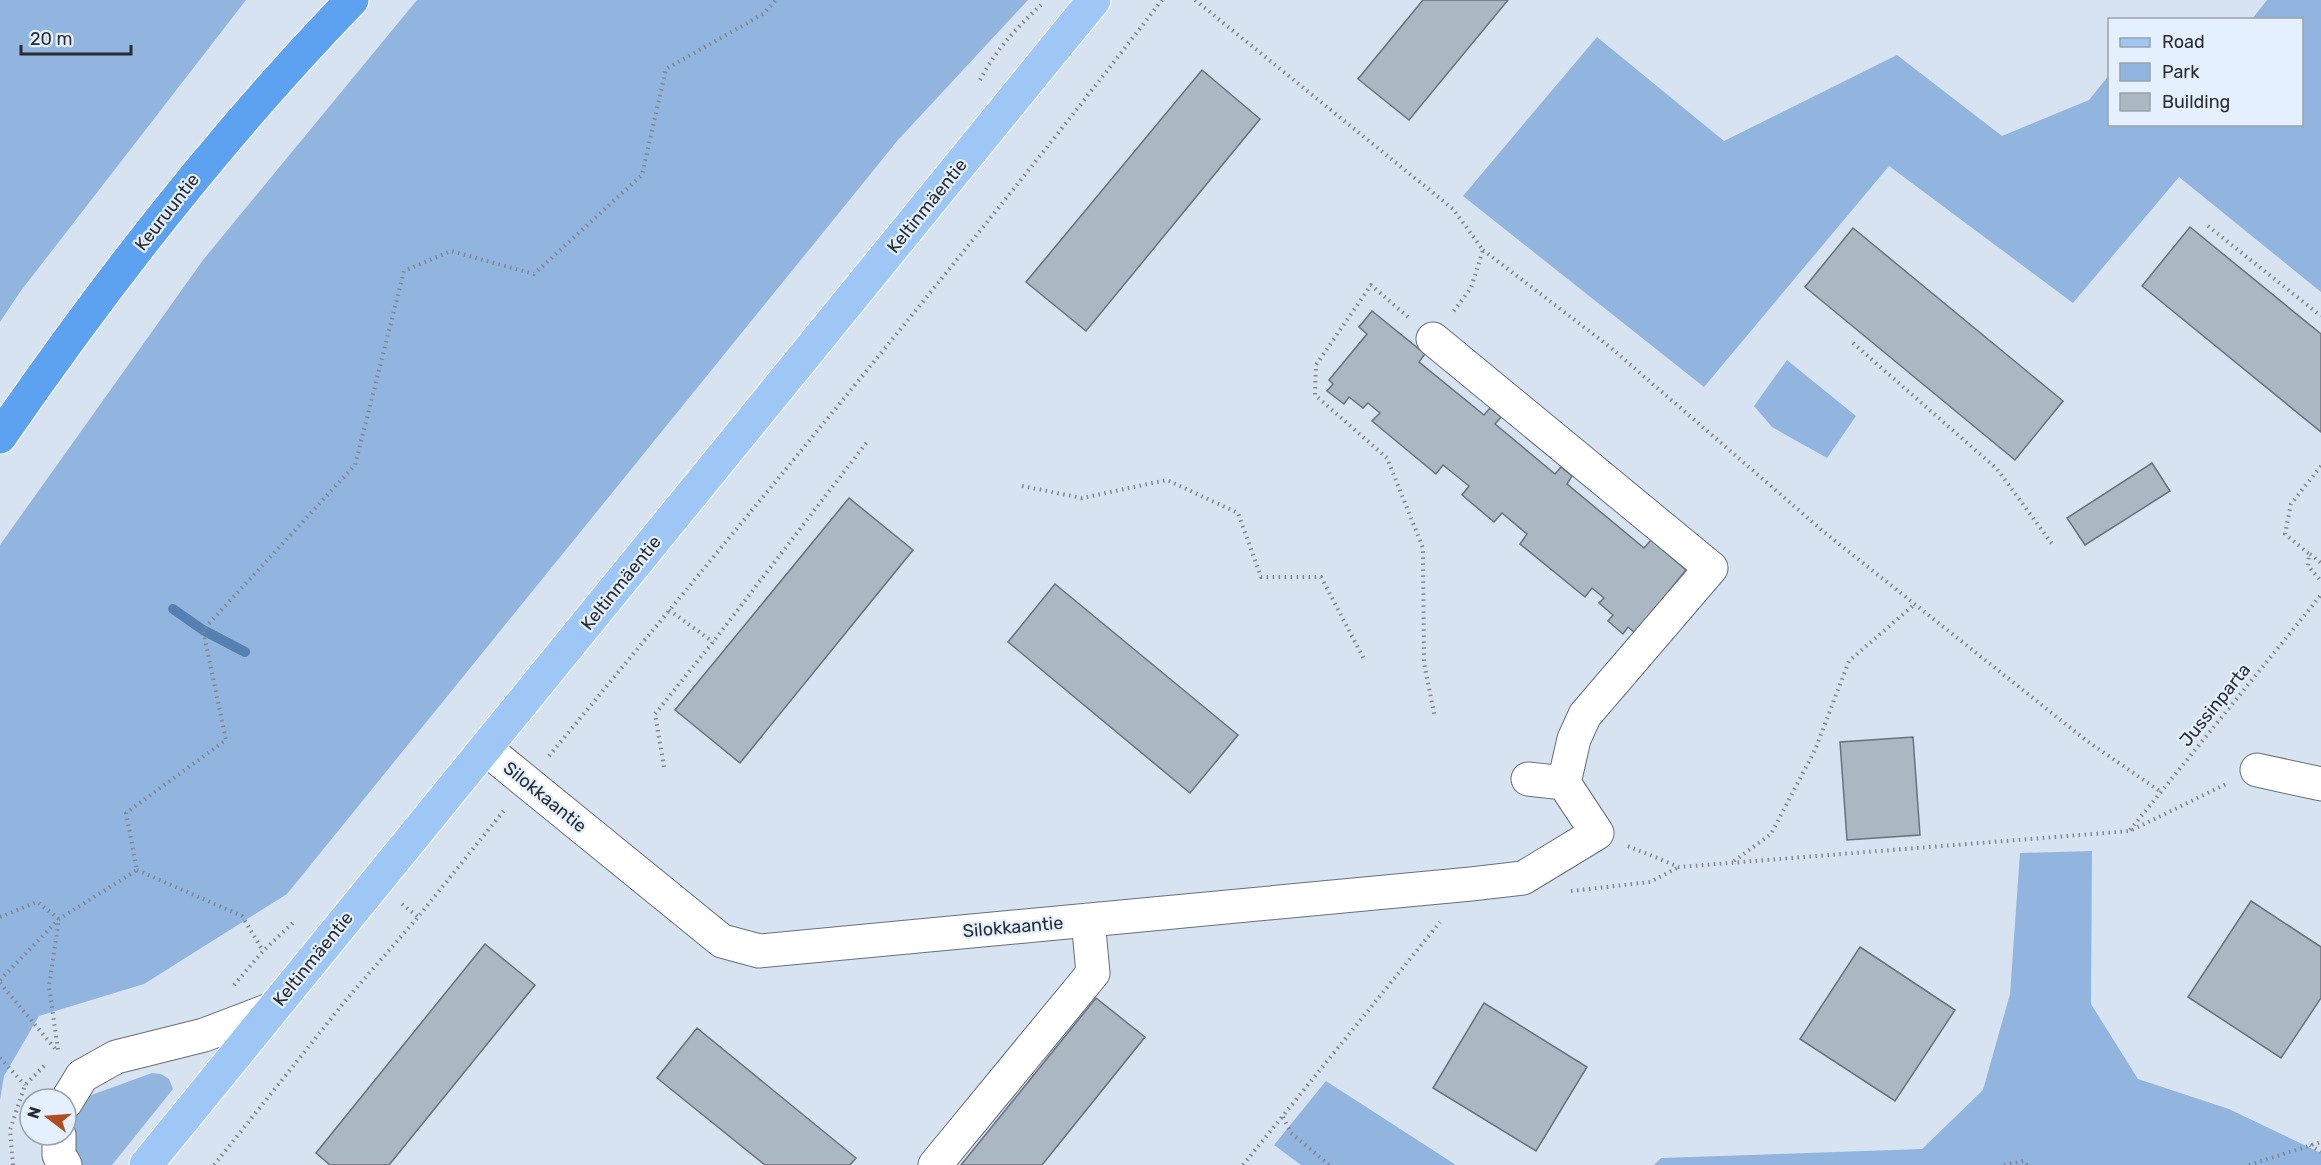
<svg xmlns="http://www.w3.org/2000/svg" width="2321" height="1165" font-family="Rubik,sans-serif">
  <rect width="100%" height="100%" fill="#d8e3f1"/>
  <path fill="#91b5df" d="M 0,0 L 246,0 L 20,292 L 0,322 Z
    M 417,0 L 1028,0 L 898,140 L 287,894 L 144,984 L 39,1016 L 4,1076 L 0,1100 L 0,545 L 203,260 Z
    M 2267,0 L 2321,0 L 2321,292 L 2179,177 L 2073,303 L 1889,166 L 1704,387 L 1463,196 L 1597,37 L 1724,141 L 1897,55 L 2002,136 L 2089,100 L 2109,75 L 2110,124 L 2302,124 L 2302,20 L 2252,19 Z
    M 1787,360 L 1856,416 L 1827,458 L 1772,427 L 1754,406 Z
    M 2092,851 L 2091,1004 L 2138,1079 L 2229,1109 L 2321,1153 L 2321,1165 L 1654,1165 L 1661,1158 L 1922,1149 L 1983,1090 L 2010,994 L 2020,853 Z
    M 152,1073 L 161,1074 L 169,1079 L 173,1089 L 112,1165 L 81,1165 L 66,1129 L 75,1109 L 86,1097 Z
    M 1326,1081 L 1456,1165 L 1301,1165 L 1274,1145 Z"/>
  <g fill="none" stroke-linecap="round" stroke-linejoin="round">
    <path stroke="#5580b1" stroke-width="10" d="M 173,609 L 203,630 L 245,652"/>
  </g>
  <path fill="#acb7c4" stroke="#68727e" stroke-width="1.5" d="M 1423,0 L 1508,0 L 1409,120 L 1358,79 Z
    M 1202,70 L 1260,119 L 1086,331 L 1026,282 Z
    M 2190,227 L 2321,334 L 2321,432 L 2142,286 Z
    M 1853,228 L 2063,401 L 2015,460 L 1805,287 Z
    M 1372,311 L 1425,354 L 1419,362 L 1484,415 L 1490,408 L 1501,417 L 1495,424 L 1555,474 L 1561,467 L 1572,476 L 1567,484 L 1644,548 L 1651,540 L 1686,570 L 1635,633 L 1628,627 L 1623,634 L 1608,621 L 1613,615 L 1599,603 L 1604,598 L 1592,588 L 1585,597 L 1520,544 L 1527,534 L 1502,513 L 1494,522 L 1462,495 L 1469,486 L 1443,465 L 1436,474 L 1372,421 L 1380,413 L 1368,403 L 1363,408 L 1349,397 L 1344,404 L 1327,391 L 1333,384 L 1329,380 L 1367,334 L 1359,327 Z
    M 2152,463 L 2170,491 L 2085,545 L 2067,518 Z
    M 849,498 L 913,550 L 740,763 L 675,710 Z
    M 1055,584 L 1238,735 L 1190,793 L 1008,642 Z
    M 1913,737 L 1920,835 L 1847,840 L 1840,742 Z
    M 2251,901 L 2321,947 L 2321,998 L 2281,1058 L 2188,997 Z
    M 485,944 L 535,985 L 389,1165 L 330,1165 L 316,1153 Z
    M 1860,947 L 1955,1010 L 1895,1101 L 1800,1039 Z
    M 1096,998 L 1145,1037 L 1042,1165 L 961,1165 Z
    M 1484,1003 L 1587,1067 L 1536,1151 L 1433,1088 Z
    M 697,1028 L 856,1158 L 850,1165 L 765,1165 L 657,1078 Z"/>
  <g fill="none" stroke-linecap="round" stroke-linejoin="round">
    <g stroke="#656f7b" stroke-width="35">
      <path id="minor" d="M 486,749 L 722,941 L 759,951 L 1471,884 L 1523,878 L 1597,833 L 1564,783 L 1574,739 L 1585,715 L 1711,568 L 1433,339
        M 2257,770 L 2321,784
        M 1528,779 L 1564,783
        M 66,1102 L 82,1076 L 116,1057 L 204,1035 L 272,1009
        M 59,1135 L 59,1155 L 65,1165
        M 935,1165 L 1093,973 L 1088,920"/>
    </g>
    <g stroke="#fff" stroke-width="35">
      <path id="major" d="M 146,1165 L 1094,0"/>
    </g>
    <g stroke="#fff" stroke-width="35">
      <path id="highway" d="M 0,437 C 106,283 222,134 352,0"/>
    </g>
    <path stroke="#808791" stroke-width="4" stroke-dasharray="1.5 4.5" stroke-linecap="butt" d="M 1195,0 L 1453,209 L 1483,250 L 1471,288 L 1453,312
      M 980,80 C 995,51 1017,27 1041,5
      M 2208,226 L 2321,316
      M 1483,250 L 1610,347 L 1824,532 L 2087,741 L 2161,792
      M 1408,317 L 1371,285 L 1316,365 L 1315,395 L 1387,458 L 1423,548 L 1424,663 L 1435,718
      M 1853,343 L 1997,469 L 2053,545
      M 2321,466 L 2291,504 L 2285,534 L 2309,554 L 2308,566 L 2321,581
      M 1022,486 L 1082,498 L 1167,480 L 1238,513 L 1261,577 L 1321,577 L 1364,659
      M 2310,554 L 2321,563
      M 669,610 L 713,642
      M 549,756 C 755,506 964,257 1162,0
      M 664,767 L 655,714 L 713,642 L 867,442
      M 2130,830 L 2321,595
      M 1628,846 L 1679,867 L 2130,831 L 2226,784
      M 1734,861 L 1771,834 L 1815,750 L 1849,661 L 1915,604
      M 137,870 L 242,916 L 263,951
      M 1571,891 L 1650,882 L 1679,867
      M 402,904 L 418,917
      M 0,917 L 37,902 L 59,919 L 49,986 L 58,1050
      M 0,980 L 59,919 L 137,870 L 126,813 L 226,740 L 203,630 L 355,465 L 404,271 L 451,251 L 534,274 L 642,175 L 666,69 L 763,14 L 776,0
      M 0,983 L 57,1051
      M 234,985 L 263,951 L 295,921
      M 0,1058 L 25,1085
      M 1283,1117 L 1291,1133 L 1329,1165
      M 2310,1145 L 2321,1152
      M 13,1165 L 10,1130 L 25,1085 L 46,1064
      M 214,1165 L 346,1000 L 418,917 L 506,808
      M 1243,1165 L 1440,922
      M 2004,1165 L 2024,1161 L 2027,1165
      M 2249,1165 L 2321,1142"/>
    <use href="#minor" stroke="#fff" stroke-width="33"/>
    <use href="#major" stroke="#9ec7f6" stroke-width="33"/>
    <use href="#highway" stroke="#5da2f0" stroke-width="33"/>
  </g>
  <g text-anchor="middle" dominant-baseline="central" stroke-width="4.5" stroke-linejoin="round" paint-order="stroke">
    <g font-size="18" fill="#292d32" stroke="#e5f0fe">
      <text transform="translate(927 206) rotate(-51)">Keltinmäentie</text>
      <text transform="translate(167 212) rotate(-52)">Keuruuntie</text>
      <text transform="translate(621 583) rotate(-51)">Keltinmäentie</text>
      <text transform="translate(2215 705) rotate(-51)">Jussinparta</text>
      <text transform="translate(545 797) rotate(39)">Silokkaantie</text>
      <text transform="translate(1013 927) rotate(-5)">Silokkaantie</text>
      <text transform="translate(313 959) rotate(-51)">Keltinmäentie</text>
    </g>
  </g>
  <rect x="2108" y="18" width="195" height="108" fill="#e5f0fe" stroke="#9aa2ac" stroke-width="1.5"/>
  <rect x="2120" y="38" width="30" height="9" fill="#9ec7f6" stroke="#9aa2ac" stroke-width="1.5"/>
  <text x="2162" y="48" font-size="18" fill="#292d32">Road</text>
  <rect x="2120" y="63" width="30" height="18" fill="#91b5df" stroke="#9aa2ac" stroke-width="1.5"/>
  <text x="2162" y="78" font-size="18" fill="#292d32">Park</text>
  <rect x="2120" y="93" width="30" height="18" fill="#acb7c4" stroke="#9aa2ac" stroke-width="1.5"/>
  <text x="2162" y="108" font-size="18" fill="#292d32">Building</text>
  <g transform="translate(48 1117) rotate(287)"><circle r="28" fill="#e5f0fe" stroke="#9aa2ac" stroke-width="1.5"/>
  <path d="M0-4.5L10 22L0 15L-10 22Z" fill="#b24d1d"/>
  <text y="-9" font-size="16" font-weight="bold" text-anchor="middle" fill="#292d32">N</text>
  </g>
  <path d="M21 45v9h110v-9" fill="none" stroke="#292d32" stroke-width="3"/>
  <text x="30" y="45" font-size="18" fill="#292d32" stroke="#e5f0fe" stroke-width="4.5" paint-order="stroke">20 m</text>
</svg>
